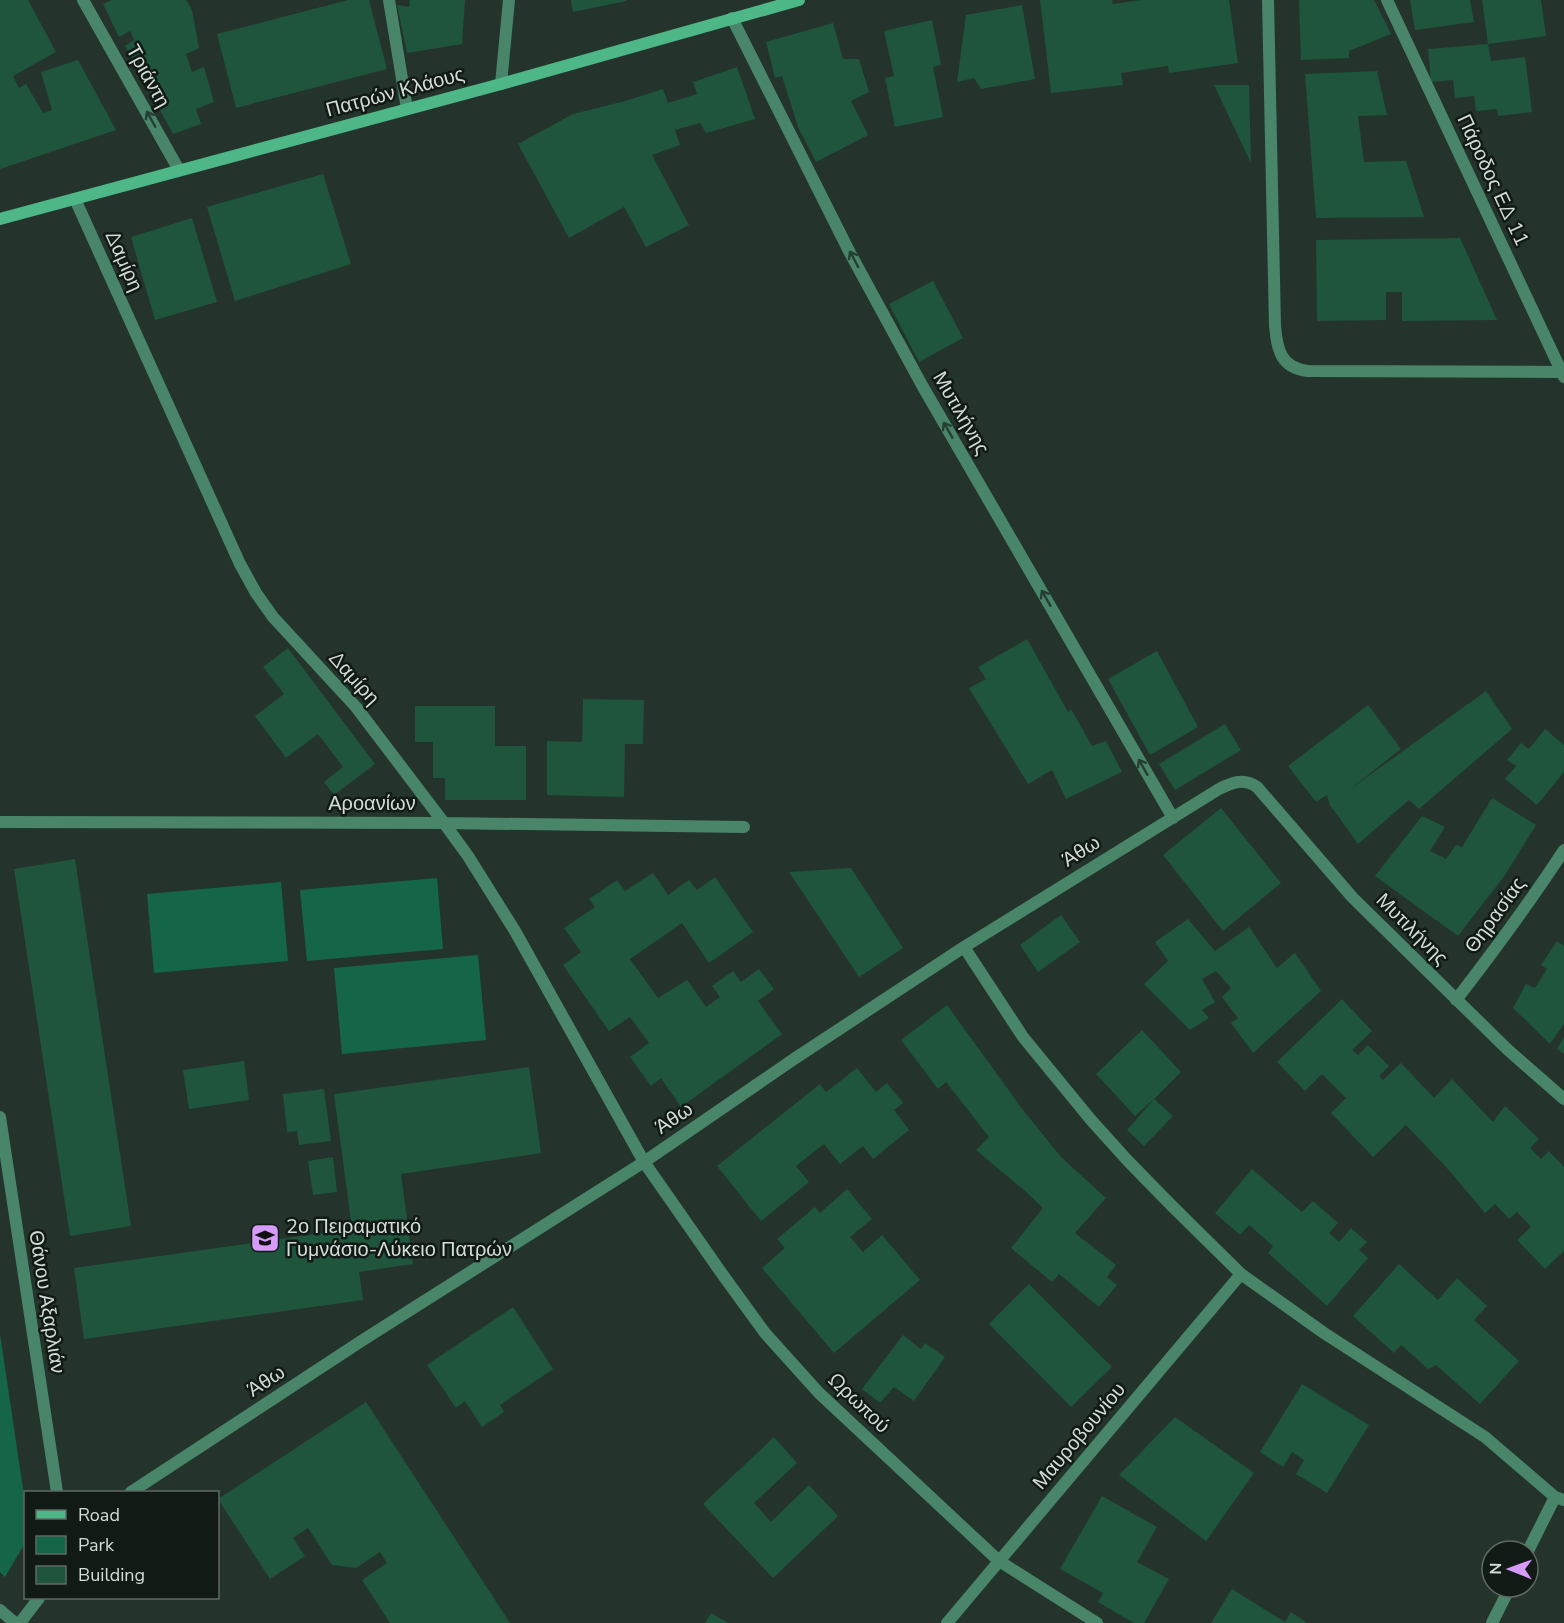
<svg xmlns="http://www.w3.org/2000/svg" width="1564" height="1623" font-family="'Nunito Sans',sans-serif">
  <rect width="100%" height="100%" fill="#24342c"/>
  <path fill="#156646" d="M 437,878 L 443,949 L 307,961 L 300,890 Z
    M 281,882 L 288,961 L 154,973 L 147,894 Z
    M 478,955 L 486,1040 L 342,1054 L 334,968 Z
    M 0,1334 L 26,1509 L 25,1543 L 5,1577 L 0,1572 Z"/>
  <path fill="#1f543d" d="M 0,0 L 28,0 L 56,52 L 13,76 L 19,88 L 26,84 L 43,113 L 52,110 L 41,72 L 78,60 L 116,130 L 0,169 Z
    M 112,0 L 186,0 L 192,10 L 199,48 L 186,54 L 192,72 L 204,67 L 214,102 L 196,109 L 201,124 L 173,134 L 125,46 L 134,40 L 130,31 L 119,37 L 103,4 Z
    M 348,0 L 369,0 L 387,69 L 236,108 L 217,34 Z
    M 410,0 L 465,0 L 462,44 L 407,53 L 397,5 L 409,7 Z
    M 571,0 L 626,0 L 626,1 L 573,12 Z
    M 1040,0 L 1112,0 L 1113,4 L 1141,0 L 1229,0 L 1238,63 L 1169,73 L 1168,66 L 1121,73 L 1123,85 L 1051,93 Z
    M 1299,0 L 1374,0 L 1391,34 L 1349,51 L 1349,58 L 1301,60 Z
    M 1410,0 L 1470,0 L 1474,22 L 1415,30 Z
    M 1482,0 L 1541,0 L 1546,36 L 1488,44 Z
    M 1022,5 L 1035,79 L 981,89 L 974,78 L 957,82 L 966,15 Z
    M 932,20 L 941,65 L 933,67 L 943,117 L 895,127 L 885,78 L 894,76 L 884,31 Z
    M 833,23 L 843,59 L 859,59 L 869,92 L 851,101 L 868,135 L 816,162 L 798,127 L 782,76 L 775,78 L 766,42 Z
    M 1488,44 L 1491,61 L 1525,57 L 1532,112 L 1498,116 L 1497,109 L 1476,111 L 1474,96 L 1455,98 L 1453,80 L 1431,82 L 1428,49 Z
    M 737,67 L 755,119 L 706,133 L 700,123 L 675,130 L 680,145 L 652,155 L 689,225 L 646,247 L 624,207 L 569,238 L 518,144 L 573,114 L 625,101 L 663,89 L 668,103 L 697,94 L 693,82 Z
    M 1377,71 L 1387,115 L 1358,116 L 1364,162 L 1406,161 L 1424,217 L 1316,218 L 1305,74 Z
    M 1214,85 L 1249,85 L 1251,163 Z
    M 323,174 L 351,264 L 235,301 L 207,207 Z
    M 192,218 L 217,302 L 155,320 L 131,237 Z
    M 1460,238 L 1497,320 L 1402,321 L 1402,292 L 1386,292 L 1386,320 L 1317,321 L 1316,240 Z
    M 933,281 L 963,338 L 919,362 L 889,304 Z
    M 1027,639 L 1068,712 L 1071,709 L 1092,746 L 1106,741 L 1122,772 L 1066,799 L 1052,770 L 1028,784 L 969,688 L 986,679 L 978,667 Z
    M 288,648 L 375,764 L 334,795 L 324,782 L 343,767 L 318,734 L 286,758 L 255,716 L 284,694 L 263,667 Z
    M 1157,651 L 1198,727 L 1150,755 L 1108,679 Z
    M 1486,691 L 1512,729 L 1419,809 L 1409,800 L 1358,844 L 1330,805 L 1327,795 L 1316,802 L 1288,766 L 1368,705 L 1401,749 L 1349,790 Z
    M 583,699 L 644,700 L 643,744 L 625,744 L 624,797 L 547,795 L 547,741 L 582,742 Z
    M 415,706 L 495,706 L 495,746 L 526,746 L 526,800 L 445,800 L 445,778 L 433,778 L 433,742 L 415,742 Z
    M 1225,724 L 1241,750 L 1175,790 L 1159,764 Z
    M 1545,729 L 1564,745 L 1564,772 L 1537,805 L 1505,779 L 1516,766 L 1507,760 L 1521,743 L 1529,749 Z
    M 1492,798 L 1536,825 L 1505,875 L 1458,936 L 1375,876 L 1422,816 L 1445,827 L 1430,851 L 1446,859 L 1456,845 L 1462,847 Z
    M 1221,808 L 1281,883 L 1223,931 L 1163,855 Z
    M 75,859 L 131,1226 L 70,1236 L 14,869 Z
    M 851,868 L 903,948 L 859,977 L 789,872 Z
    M 653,873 L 668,895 L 689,880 L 697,890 L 715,877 L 753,932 L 709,963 L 682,923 L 630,959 L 658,998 L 687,980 L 706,1007 L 720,997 L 712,986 L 733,971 L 741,982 L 759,969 L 774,989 L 758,1001 L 782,1034 L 681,1107 L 661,1078 L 651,1086 L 630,1057 L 649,1043 L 630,1017 L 609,1031 L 563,965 L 581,952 L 564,928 L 595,907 L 589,899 L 617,880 L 625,891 Z
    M 1061,915 L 1080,942 L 1038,972 L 1020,945 Z
    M 1188,919 L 1215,951 L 1249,927 L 1277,968 L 1295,953 L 1321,991 L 1253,1053 L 1231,1023 L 1238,1018 L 1222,997 L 1231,988 L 1216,971 L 1202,979 L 1215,1002 L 1202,1010 L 1209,1018 L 1190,1030 L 1144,984 L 1168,961 L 1155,942 Z
    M 1557,941 L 1564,946 L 1564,1024 L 1550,1044 L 1513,1008 L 1526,984 L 1535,988 L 1547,969 L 1541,965 Z
    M 1342,999 L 1372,1031 L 1352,1050 L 1358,1055 L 1368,1045 L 1389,1066 L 1379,1076 L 1383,1080 L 1401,1063 L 1434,1098 L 1452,1079 L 1493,1122 L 1505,1106 L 1539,1139 L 1530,1148 L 1541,1159 L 1549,1151 L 1564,1167 L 1564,1251 L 1545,1269 L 1517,1240 L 1531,1227 L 1517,1212 L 1509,1219 L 1495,1204 L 1485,1213 L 1446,1167 L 1406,1125 L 1373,1157 L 1331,1113 L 1346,1098 L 1322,1074 L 1305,1091 L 1277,1062 Z
    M 947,1005 L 1023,1110 L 1061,1157 L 1106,1198 L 1075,1233 L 1116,1265 L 1107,1277 L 1117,1285 L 1099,1307 L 1059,1274 L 1052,1282 L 1011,1248 L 1043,1208 L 1025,1191 L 976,1150 L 989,1137 L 946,1082 L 938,1089 L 901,1040 Z
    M 1142,1030 L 1181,1072 L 1154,1099 L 1173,1116 L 1144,1146 L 1127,1130 L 1154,1099 L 1135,1116 L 1096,1074 Z
    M 1564,1037 L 1564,1054 L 1557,1049 Z
    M 244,1061 L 249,1100 L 189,1109 L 183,1070 Z
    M 529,1067 L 541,1153 L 401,1174 L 413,1264 L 359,1272 L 363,1300 L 84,1339 L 74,1268 L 352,1229 L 334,1094 Z
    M 857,1068 L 876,1092 L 887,1083 L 903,1103 L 894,1110 L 909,1130 L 873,1159 L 863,1146 L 840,1164 L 824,1144 L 796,1166 L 809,1182 L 761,1221 L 717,1166 L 820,1084 L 826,1092 Z
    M 324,1089 L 331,1141 L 299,1145 L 297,1131 L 287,1132 L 283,1094 Z
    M 333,1157 L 337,1192 L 313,1195 L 308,1161 Z
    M 1252,1169 L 1302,1212 L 1313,1201 L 1338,1223 L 1329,1233 L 1339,1242 L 1351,1228 L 1367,1242 L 1359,1250 L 1368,1258 L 1327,1306 L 1268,1253 L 1273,1246 L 1249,1225 L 1240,1235 L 1215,1213 Z
    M 847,1189 L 872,1219 L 850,1237 L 863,1252 L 882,1235 L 920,1280 L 834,1353 L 762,1268 L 785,1248 L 777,1239 L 815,1207 L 820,1213 Z
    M 1399,1264 L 1438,1300 L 1457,1278 L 1487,1306 L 1474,1320 L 1519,1361 L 1480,1404 L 1436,1365 L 1428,1369 L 1401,1345 L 1394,1353 L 1353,1316 Z
    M 1029,1284 L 1112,1367 L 1071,1407 L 989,1324 Z
    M 513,1307 L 553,1369 L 500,1405 L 504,1412 L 482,1427 L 465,1401 L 456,1408 L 427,1365 Z
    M 903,1335 L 921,1349 L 925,1343 L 945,1357 L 914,1401 L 894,1387 L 880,1403 L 862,1389 Z
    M 1302,1384 L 1369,1425 L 1327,1493 L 1296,1474 L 1304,1460 L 1292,1452 L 1283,1467 L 1260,1452 Z
    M 366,1402 L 510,1623 L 390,1623 L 362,1580 L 387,1563 L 380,1552 L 356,1568 L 332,1565 L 308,1528 L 293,1538 L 305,1556 L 270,1579 L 218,1499 Z
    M 1175,1417 L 1254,1473 L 1206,1541 L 1119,1475 Z
    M 774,1437 L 797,1463 L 754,1503 L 771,1522 L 809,1485 L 838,1516 L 773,1578 L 703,1504 Z
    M 1102,1496 L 1157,1527 L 1137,1562 L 1169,1579 L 1144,1623 L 1134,1623 L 1098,1602 L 1103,1593 L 1060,1569 Z
    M 1232,1589 L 1285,1622 L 1291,1612 L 1307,1623 L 1211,1623 Z
    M 711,1613 L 728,1623 L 705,1623 Z"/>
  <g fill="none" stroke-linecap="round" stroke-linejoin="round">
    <path stroke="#498669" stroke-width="12" d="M 83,0 L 179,170
      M 389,0 L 407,109
      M 1268,0 L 1275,326 C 1277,350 1281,368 1308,371 L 1561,372
      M 1387,0 L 1564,377
      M 732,18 L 850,253 L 923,387 L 1173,818
      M 501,84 L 509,0
      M 75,199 L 240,564 L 256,593 L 273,617 L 356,707 L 444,823 L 468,856 L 515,931 L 644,1162 L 720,1271 L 765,1333 L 819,1393 L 999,1561 L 1097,1623
      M 0,822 L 444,823 L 744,827
      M 964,947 L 1023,1037 L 1091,1120 L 1128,1161 L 1172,1206 L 1241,1274 L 1324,1333 L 1485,1437 L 1555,1497 L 1564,1500
      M 1456,1000 C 1494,951 1530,902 1564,850
      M 0,1117 L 57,1492
      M 131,1492 L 366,1338 L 644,1162 L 794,1059 L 964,947 L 1219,789 C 1233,782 1244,778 1257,787 L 1353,898 L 1507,1049 L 1564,1099
      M 1528,1551 L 1555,1497
      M 0,1610 L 15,1623
      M 20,1623 L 39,1598
      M 947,1623 L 1241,1274
      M 1492,1623 L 1510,1587"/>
    <path stroke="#4eb788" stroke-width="12" d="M 0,219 L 501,84 L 799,0"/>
  </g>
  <defs><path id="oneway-shaft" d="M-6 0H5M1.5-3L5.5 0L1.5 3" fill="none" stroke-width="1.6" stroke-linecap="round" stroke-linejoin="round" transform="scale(1.5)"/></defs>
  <g stroke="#254033">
    <use href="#oneway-shaft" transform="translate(151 119) rotate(-119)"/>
    <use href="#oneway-shaft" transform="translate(854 259) rotate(-118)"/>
    <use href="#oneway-shaft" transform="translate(948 430) rotate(-120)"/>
    <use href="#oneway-shaft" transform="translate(1046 598) rotate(-120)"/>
    <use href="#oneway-shaft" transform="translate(1143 767) rotate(-120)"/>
  </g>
  <defs>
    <g id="school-square" transform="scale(1.5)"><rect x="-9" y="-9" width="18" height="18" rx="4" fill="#d69bfa" stroke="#121a16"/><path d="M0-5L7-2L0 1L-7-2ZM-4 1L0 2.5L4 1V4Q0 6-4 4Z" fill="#111"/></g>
  </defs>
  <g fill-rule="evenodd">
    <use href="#school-square" x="265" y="1238"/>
  </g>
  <g text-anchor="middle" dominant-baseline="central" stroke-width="5" stroke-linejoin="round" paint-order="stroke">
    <g font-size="20" fill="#d3ddd7" stroke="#121a16">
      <text transform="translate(148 76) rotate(61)">Τριάντη</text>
      <text transform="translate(395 92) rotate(-15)">Πατρών Κλάους</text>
      <text transform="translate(1493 180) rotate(65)">Πάροδος ΕΔ 11</text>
      <text transform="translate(124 261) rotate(66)">Δαμίρη</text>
      <text transform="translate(961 413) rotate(60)">Μυτιλήνης</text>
      <text transform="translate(354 678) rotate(48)">Δαμίρη</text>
      <text x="372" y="803">Αροανίων</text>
      <text transform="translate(1081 851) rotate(-32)">Άθω</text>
      <text transform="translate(1495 915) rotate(-54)">Θηρασίας</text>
      <text transform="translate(1412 929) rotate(45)">Μυτιλήνης</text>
      <text transform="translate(674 1118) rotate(-34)">Άθω</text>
      <text transform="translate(47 1302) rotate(81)">Θάνου Αξαρλιάν</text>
      <text transform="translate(266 1381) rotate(-33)">Άθω</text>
      <text transform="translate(859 1403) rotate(44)">Ωρωπού</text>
      <text transform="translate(1079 1436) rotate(-50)">Μαυροβουνίου</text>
    </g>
    <g font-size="20" fill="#d3ddd7" stroke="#121a16" text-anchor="start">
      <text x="286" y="1226">2ο Πειραματικό<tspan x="286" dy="23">Γυμνάσιο-Λύκειο Πατρών</tspan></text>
    </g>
  </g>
  <rect x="24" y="1491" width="195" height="108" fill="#121a16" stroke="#5f6863" stroke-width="1.5"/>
  <rect x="36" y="1510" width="30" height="9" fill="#4eb788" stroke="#5f6863" stroke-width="1.5"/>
  <text x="78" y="1521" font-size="18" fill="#d3ddd7">Road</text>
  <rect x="36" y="1536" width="30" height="18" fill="#156646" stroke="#5f6863" stroke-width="1.5"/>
  <text x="78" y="1551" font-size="18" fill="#d3ddd7">Park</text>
  <rect x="36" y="1566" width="30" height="18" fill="#1f543d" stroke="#5f6863" stroke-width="1.5"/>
  <text x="78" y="1581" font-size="18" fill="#d3ddd7">Building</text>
  <g transform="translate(1510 1569) rotate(271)"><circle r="28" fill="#121a16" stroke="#5f6863" stroke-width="1.5"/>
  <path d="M0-4.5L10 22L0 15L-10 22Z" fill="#d69bfa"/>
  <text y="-9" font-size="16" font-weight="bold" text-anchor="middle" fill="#d3ddd7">N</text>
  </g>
</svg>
